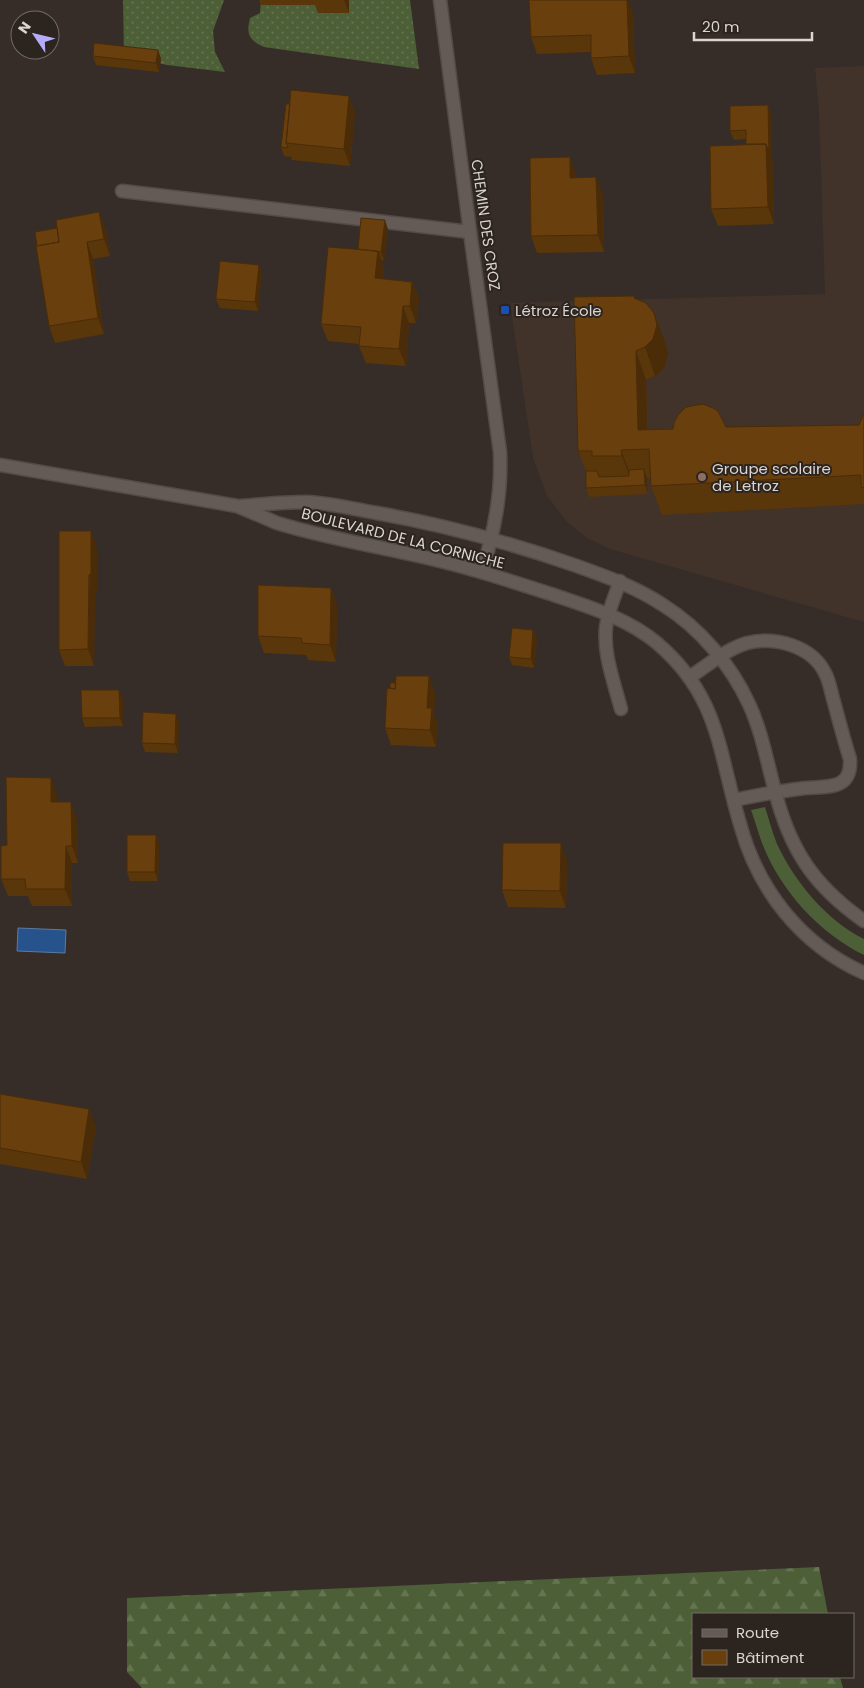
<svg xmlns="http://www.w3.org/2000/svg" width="864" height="1688" font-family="Poppins,sans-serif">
  <defs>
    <pattern id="forest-firs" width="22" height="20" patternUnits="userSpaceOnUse" patternTransform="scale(1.25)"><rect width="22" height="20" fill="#4c5f36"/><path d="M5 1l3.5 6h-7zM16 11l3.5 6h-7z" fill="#657552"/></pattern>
    <pattern id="garden-dots" width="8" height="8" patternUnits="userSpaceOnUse" patternTransform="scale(1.25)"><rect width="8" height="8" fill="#4c5f36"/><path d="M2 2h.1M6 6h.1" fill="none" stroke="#657552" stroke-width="1.8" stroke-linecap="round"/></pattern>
  </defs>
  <rect width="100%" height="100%" fill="#362d29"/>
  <path fill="#41322a" d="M 864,66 L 864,622 L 610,549 L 587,538 L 567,522 L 547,496 L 533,458 L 510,303 L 825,294 L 819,112 L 815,68 Z"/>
  <path fill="#4c5f36" d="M 765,807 C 769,819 772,832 777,844 C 795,882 826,920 864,939 L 864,955 C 819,933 780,890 762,843 C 758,832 755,821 751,810 Z"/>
  <path fill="url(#forest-firs)" d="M 819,1567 L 828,1614 L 693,1614 L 693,1677 L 840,1677 L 843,1688 L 142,1688 L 127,1672 L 127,1598 Z"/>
  <path fill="url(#garden-dots)" d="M 123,0 L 224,0 L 213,31 L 215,52 L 225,72 L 167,65 L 124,55 Z
    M 261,0 L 410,0 L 419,69 L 264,47 C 249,40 246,35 250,18 L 260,13 Z"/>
  <path fill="#26538c" stroke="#5c7aa1" d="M 18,928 L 66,930 L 65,953 L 17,951 Z"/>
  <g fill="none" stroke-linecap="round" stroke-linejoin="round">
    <g stroke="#534b47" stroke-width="15">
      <path id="service" d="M 122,191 L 470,232
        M 620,581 C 615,596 608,611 606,627 C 603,654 614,682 621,709
        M 720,656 C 728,651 737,646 747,643 C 775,636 812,646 825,673 C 830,682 831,693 834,702 C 839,721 844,740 850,759 C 852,790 829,786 806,788 C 796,789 785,791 775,792"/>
    </g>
    <g stroke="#534b47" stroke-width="15">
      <path id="minor" d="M 440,0 L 470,232 L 500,452 C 502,494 494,532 482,572"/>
    </g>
    <g stroke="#534b47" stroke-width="15">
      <path id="tertiary" d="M 0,465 L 237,506 L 277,523 L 298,529 C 347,542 396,550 444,562 C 481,571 517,583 554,595 C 589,607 627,618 657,643 C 720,697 718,751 740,824 C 758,890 801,945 864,973
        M 241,506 C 263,504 285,502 307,502 C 330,503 354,509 377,513 C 445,525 511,543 577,566 C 607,577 636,587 663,605 C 700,628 731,665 749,704 C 762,732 767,762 775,791 C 790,850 814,886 864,921
        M 690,677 L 720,656
        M 734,800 L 775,792"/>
    </g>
    <use href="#service" stroke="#655b56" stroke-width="12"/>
    <use href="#minor" stroke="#655b56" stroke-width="12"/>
    <use href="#tertiary" stroke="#655b56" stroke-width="12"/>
  </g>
  <path fill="#5a360b" d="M 259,0 L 349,0 L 349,13 L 318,13 L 315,5 L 261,5 Z
    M 633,12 L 635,73 L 597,75 L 591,58 L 591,52 L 537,54 L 531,37 Z
    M 158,50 L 161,59 L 159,72 L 96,65 L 93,56 Z
    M 286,104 L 355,112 L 350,166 L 292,160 L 291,157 L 284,156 L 281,147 Z
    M 768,105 L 771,114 L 774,224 L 718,226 L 711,209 L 746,144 L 746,139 L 734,140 L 730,131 Z
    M 576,174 L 576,178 L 603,194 L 604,252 L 537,253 L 531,236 Z
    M 106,229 L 110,256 L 93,259 L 104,334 L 55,343 L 49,326 L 37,246 Z
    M 388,229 L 384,261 L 381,260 L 384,268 L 383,279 L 412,282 L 419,298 L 416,323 L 409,323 L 406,366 L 366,363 L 359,346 L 360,344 L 328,341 L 321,324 L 359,249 Z
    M 262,273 L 258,311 L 220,308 L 216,299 Z
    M 634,296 L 634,298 L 654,313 L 665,342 L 668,354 L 664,368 L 655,376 L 646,380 L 648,429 L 859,425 L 864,413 L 864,504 L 662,515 L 651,486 L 651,478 L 647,478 L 648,494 L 589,497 L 586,488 L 586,471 L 578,451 Z
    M 97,548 L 97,591 L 95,592 L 94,666 L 65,666 L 59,650 Z
    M 331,588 L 337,605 L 336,662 L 308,660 L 306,655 L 264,653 L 258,636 Z
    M 533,630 L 537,639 L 534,668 L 512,665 L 509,657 Z
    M 429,676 L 435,693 L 434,714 L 438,725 L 436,747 L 391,745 L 385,728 L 390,688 L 396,683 Z
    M 123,698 L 123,726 L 85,727 L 82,718 Z
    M 179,723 L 178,753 L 145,752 L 142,743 Z
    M 57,795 L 57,802 L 77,819 L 78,863 L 72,863 L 72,906 L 32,906 L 28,896 L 8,896 L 1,879 L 7,845 Z
    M 156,835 L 159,844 L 158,881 L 130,881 L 127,872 Z
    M 567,860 L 566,908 L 508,907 L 502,890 Z
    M 0,1094 L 96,1126 L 87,1179 L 0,1164 Z"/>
  <path fill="#4a2c09" d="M 344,0 L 349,0 L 349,13 Z
    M 627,0 L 628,0 L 633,12 L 635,73 L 629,56 Z
    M 158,50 L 161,59 L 159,72 L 156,63 Z
    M 349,96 L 355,112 L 350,166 L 344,149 Z
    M 768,105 L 771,114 L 774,224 L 768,207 L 766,144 Z
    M 570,157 L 576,174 L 576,195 L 570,178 Z
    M 596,177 L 603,194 L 604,252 L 598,235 Z
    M 99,212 L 106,229 L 110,256 L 104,239 Z
    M 385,220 L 388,229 L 384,261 L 381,252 Z
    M 87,242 L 93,259 L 104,334 L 98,318 Z
    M 378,251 L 384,268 L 382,295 L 375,278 Z
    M 259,265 L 262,273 L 258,311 L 255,302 Z
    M 412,282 L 419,298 L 416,323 L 410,306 Z
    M 403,306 L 409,323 L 406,366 L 399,349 Z
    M 654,313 L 665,342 L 668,354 L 664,368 L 655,376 L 645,347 Z
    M 636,351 L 646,380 L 648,449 L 638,430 Z
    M 621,450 L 632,479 L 633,485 L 622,456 Z
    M 644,469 L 647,478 L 648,494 L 645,485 Z
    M 91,531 L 97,548 L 97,591 L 95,592 L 94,666 L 88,649 Z
    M 331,588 L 337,605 L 336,662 L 330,645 Z
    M 533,630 L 537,639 L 534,668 L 531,659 Z
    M 429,676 L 435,693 L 434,714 L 438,725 L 436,747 L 430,730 L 427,708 Z
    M 119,690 L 123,698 L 123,726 L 120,718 Z
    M 176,714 L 179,723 L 178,753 L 175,744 Z
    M 51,778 L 57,795 L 57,819 L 51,802 Z
    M 71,802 L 77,819 L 78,863 L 72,846 Z
    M 156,835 L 159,844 L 158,881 L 155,872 Z
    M 561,843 L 567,860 L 566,908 L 560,891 Z
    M 66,846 L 72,863 L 72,906 L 65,889 Z
    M 89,1109 L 96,1126 L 87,1179 L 81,1162 Z"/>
  <path fill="#693f0d" stroke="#4a2c09" d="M 529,0 L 627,0 L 629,56 L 591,58 L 591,35 L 531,37 Z
    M 94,43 L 158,50 L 156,63 L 93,56 Z
    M 291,90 L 349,96 L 344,149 L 286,143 Z
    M 286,104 L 290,104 L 286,143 L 288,148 L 281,147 Z
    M 768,105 L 769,152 L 766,144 L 746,144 L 746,130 L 730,131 L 730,106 Z
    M 766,144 L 768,207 L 711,209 L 710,146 Z
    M 570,157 L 570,178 L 596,177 L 598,235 L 531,236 L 530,158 Z
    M 99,212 L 104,239 L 87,242 L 98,318 L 49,326 L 36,246 L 59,242 L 56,220 Z
    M 361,218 L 385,220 L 381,252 L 358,249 Z
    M 57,228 L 59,242 L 37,246 L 35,232 Z
    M 328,247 L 378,251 L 375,278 L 412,282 L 410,306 L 403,306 L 399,349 L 359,346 L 361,327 L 321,324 Z
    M 220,261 L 259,265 L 255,302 L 216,299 Z
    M 634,296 L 634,298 L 646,303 L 654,313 L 657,325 L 653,339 L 645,347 L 636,351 L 638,430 L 673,429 L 674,423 L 678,415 L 686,407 L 703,404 L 715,409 L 719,413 L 726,427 L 859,425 L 864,413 L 864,488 L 861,487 L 861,475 L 651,486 L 649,449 L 621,450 L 622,456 L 592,456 L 592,451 L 578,451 L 574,297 Z
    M 644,469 L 645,485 L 586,488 L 586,471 L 597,471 L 599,477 L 629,476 L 629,470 Z
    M 59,531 L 91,531 L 91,574 L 89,575 L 88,649 L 59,650 Z
    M 258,585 L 331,588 L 330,645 L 302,643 L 301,638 L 258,636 Z
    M 512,628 L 533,630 L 531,659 L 509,657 Z
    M 396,676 L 429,676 L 427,708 L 432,708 L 430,730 L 385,728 L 387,688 L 395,689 Z
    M 390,683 L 396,683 L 395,689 L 390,688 Z
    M 81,690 L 119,690 L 120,718 L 82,718 Z
    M 143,712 L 176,714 L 175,744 L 142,743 Z
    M 6,777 L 51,778 L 51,802 L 71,802 L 72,846 L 66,846 L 65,889 L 26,889 L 25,879 L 1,879 L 1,846 L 7,845 Z
    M 127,835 L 156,835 L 155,872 L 127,872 Z
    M 503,843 L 561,843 L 560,891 L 502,890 Z
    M 0,1094 L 89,1109 L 81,1162 L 0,1148 Z"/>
  <rect fill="#1a4fb4" stroke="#2c241f" stroke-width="2" x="500" y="305" width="10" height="10" rx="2.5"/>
  <circle fill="#8d6e63" stroke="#2c241f" stroke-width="2" cx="702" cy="477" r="5"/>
  <g text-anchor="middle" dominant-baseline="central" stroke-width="4" stroke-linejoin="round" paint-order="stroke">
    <g font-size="15" fill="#dbd5d1" stroke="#2c241f">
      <text transform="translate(486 225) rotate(82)">CHEMIN DES CROZ</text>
      <text transform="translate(403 538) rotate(14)">BOULEVARD DE LA CORNICHE</text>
    </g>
    <g font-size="15" fill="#dbd5d1" stroke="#2c241f" text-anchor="start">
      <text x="515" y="310">Létroz École</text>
      <text x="712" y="468">Groupe scolaire<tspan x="712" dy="17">de Letroz</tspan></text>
    </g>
  </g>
  <rect x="692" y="1613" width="162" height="65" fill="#2c241f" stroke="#726b66"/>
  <rect x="702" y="1629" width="25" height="8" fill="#655b56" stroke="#726b66"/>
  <text x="736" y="1638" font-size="15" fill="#dbd5d1">Route</text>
  <rect x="702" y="1650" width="25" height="15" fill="#693f0d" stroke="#726b66"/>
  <text x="736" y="1663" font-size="15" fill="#dbd5d1">Bâtiment</text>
  <g transform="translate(35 35) rotate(305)"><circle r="24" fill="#2c241f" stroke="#726b66"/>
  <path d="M0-4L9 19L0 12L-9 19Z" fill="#b4acf9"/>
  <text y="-8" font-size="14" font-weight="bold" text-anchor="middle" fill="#dbd5d1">N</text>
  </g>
  <path d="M694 32v8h118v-8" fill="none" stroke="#dbd5d1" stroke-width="2.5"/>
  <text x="702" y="32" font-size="15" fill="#dbd5d1" stroke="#2c241f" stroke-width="4" paint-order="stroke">20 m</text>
</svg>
